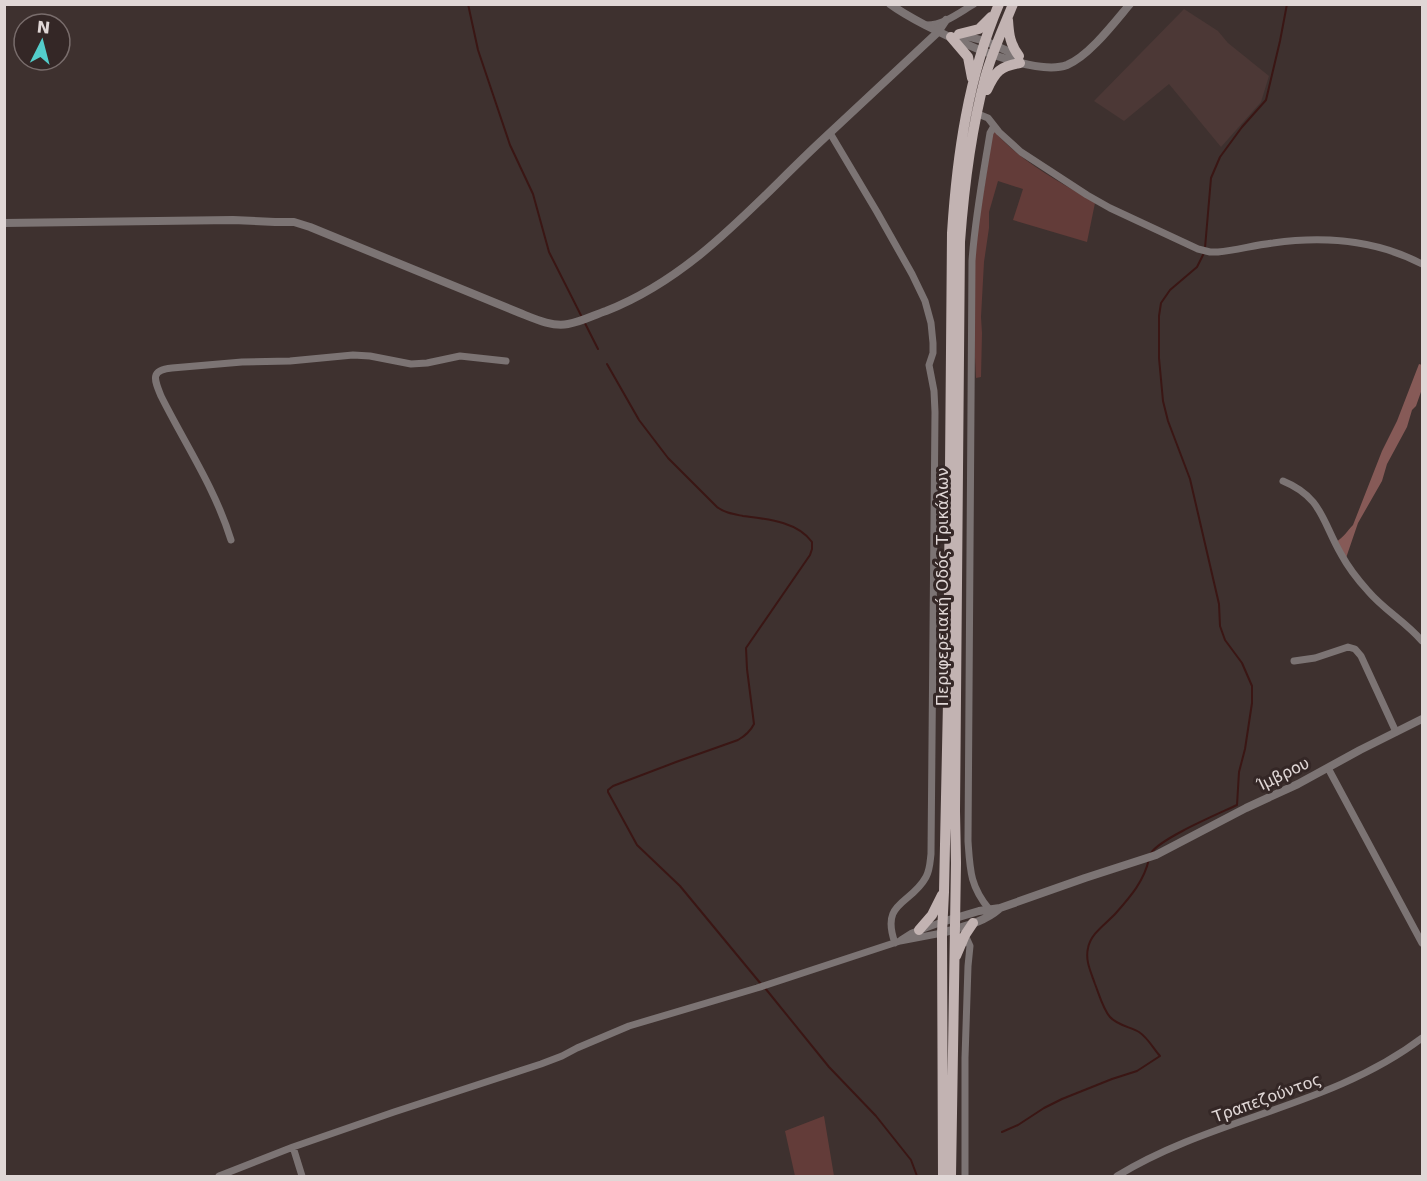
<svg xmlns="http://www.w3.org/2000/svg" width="1427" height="1181" font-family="'DejaVu Sans',sans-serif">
  <rect width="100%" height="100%" fill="#3e312f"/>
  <path fill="#4c3836" d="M 1184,9 L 1218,31 L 1228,43 L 1269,76 L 1261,102 L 1221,147 L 1169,84 L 1124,121 L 1094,101 Z"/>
  <path fill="#633c39" d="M 993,131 L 995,132 C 1022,163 1060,182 1095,203 L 1087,242 L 1013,220 L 1023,189 L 998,181 L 989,212 L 989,228 L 984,262 L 981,317 L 982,333 L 981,377 L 976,378 L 974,337 L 975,246 Z
    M 824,1116 L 834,1176 L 795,1176 L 785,1131 Z"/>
  <path fill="#865a57" d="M 1419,364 L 1422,365 L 1422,389 L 1416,406 L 1412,410 L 1407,427 L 1387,464 L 1382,481 L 1358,523 L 1346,558 L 1336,542 C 1344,537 1347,531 1353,525 L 1382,451 L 1397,421 Z"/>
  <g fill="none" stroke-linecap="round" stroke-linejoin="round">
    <path stroke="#3a1614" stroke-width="2" d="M 468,4 L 478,50 L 510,145 L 533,194 L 549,252 L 598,349
      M 1205,248 L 1211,178 L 1220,157 L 1242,127 L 1266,100 L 1280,41 L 1287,4
      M 607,364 L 639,420 L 668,458 L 717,507 C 725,513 733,514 743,516 C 766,519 797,521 812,542 L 812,549 L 810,555 L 746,648 L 747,669 L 754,724 C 750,732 745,736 738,740 L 676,762 L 613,786 L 608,790 L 608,792 L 637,845 L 680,886 L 761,984
      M 1151,853 C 1161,838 1218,814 1237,805 L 1239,772 L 1245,749 L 1252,703 L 1252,686 L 1242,663 L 1225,640 L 1220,626 L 1219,604 L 1190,479 L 1168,421 L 1163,401 L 1159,358 L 1159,316 L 1161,303 L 1170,290 L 1197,267 L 1204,253
      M 765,988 L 829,1067 L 876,1116 L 911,1160 L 917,1176
      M 1002,1132 L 1018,1125 L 1044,1108 L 1062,1099 L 1112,1079 L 1137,1071 L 1160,1056 C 1153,1048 1148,1038 1139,1032 C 1130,1027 1117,1025 1110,1017 C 1103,1009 1099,994 1095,984 C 1091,972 1085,961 1088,948 C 1091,933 1106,924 1116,913 C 1131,896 1144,881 1149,859"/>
    <path stroke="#7c7474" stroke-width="7" d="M 927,25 C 944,25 960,12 974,4
      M 978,114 L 988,118 L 999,132 L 1021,152 L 1087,195 L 1110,208 L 1198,249 L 1210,252 L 1218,252 C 1237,250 1255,245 1273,243 C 1324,236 1376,240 1422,264
      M 830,133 L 877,212 L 912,274 L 925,301 L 931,323 L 933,343 L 933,353 L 929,365 L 934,391 L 935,412 L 931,854 C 930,862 930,870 926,877 C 911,905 880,901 895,943
      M 1283,481 C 1322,497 1322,521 1341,554 C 1348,567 1358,580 1368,591 C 1384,610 1406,622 1422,641
      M 231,540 C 215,488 185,444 161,396 C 154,379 150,370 172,368 L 242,362 L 290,361 L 353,355 L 370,356 L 411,364 L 427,363 L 460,356 L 506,361
      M 1294,661 L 1315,658 L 1348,647 L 1355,649 L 1361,656 L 1396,732
      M 1328,768 L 1422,943
      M 989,909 C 970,886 970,870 968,841 L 972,261 C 975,218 983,176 990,133 L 994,126
      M 901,940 L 912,933 L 942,922
      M 293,1147 L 302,1176
      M 219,1176 L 293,1147 L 394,1112 L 541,1064 L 562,1056 L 577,1048 L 629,1026 L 757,988 L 900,941 L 942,933
      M 965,1176 L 965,1058 L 968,966 L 970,946 L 965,935
      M 1117,1176 C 1213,1117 1331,1107 1422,1038"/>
    <path stroke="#7c7474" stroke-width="8" d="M 890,4 C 921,27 1030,79 1067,65 C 1089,56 1114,23 1130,4
      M 958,34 L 985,41 L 1019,56
      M 4,223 L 233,220 L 275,222 L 294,222 L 310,227 L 520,313 C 535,319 552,327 568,324 C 581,322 594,315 606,311 C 693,277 753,205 819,143 C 859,106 898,69 938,32 L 946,20
      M 942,922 L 979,911 L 1000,908 L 1085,878 L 1156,855 L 1246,808 L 1298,784 L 1360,750 L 1422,719
      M 942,933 C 961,927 983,923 999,909"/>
    <path stroke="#c2b3b2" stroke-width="10" d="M 1008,20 C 1009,35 1010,44 1019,56
      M 959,34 L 979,29 L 991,17
      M 951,37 L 968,57 L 972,78
      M 987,90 C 995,72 1000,66 1020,63
      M 919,930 L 932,915 L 942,895
      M 956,956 L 965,935 L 973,923
      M 943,1176 L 942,933 L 944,892 L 948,702 L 952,233 C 957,155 968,77 999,4
      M 951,1176 L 956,863 L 955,811 L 960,242 C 964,187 971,131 985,78 C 992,52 1003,29 1013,4"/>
  </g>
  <g text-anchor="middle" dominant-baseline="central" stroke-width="6" stroke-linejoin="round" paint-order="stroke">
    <g font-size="16" fill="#e0d7d6" stroke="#342726">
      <text transform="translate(942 587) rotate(-90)">Περιφερειακή Οδός Τρικάλων</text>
      <text transform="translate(1283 774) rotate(-26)">Ίμβρου</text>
      <text transform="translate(1267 1098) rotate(-20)">Τραπεζούντος</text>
    </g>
  </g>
  <rect width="1427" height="1181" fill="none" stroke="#e0d7d6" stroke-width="12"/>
  <g transform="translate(42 42) rotate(6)"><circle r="28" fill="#342726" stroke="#796d6c" stroke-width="1.5"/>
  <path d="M0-4.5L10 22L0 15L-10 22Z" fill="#53cdcb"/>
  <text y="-9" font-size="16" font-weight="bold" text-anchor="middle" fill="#e0d7d6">N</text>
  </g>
</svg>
